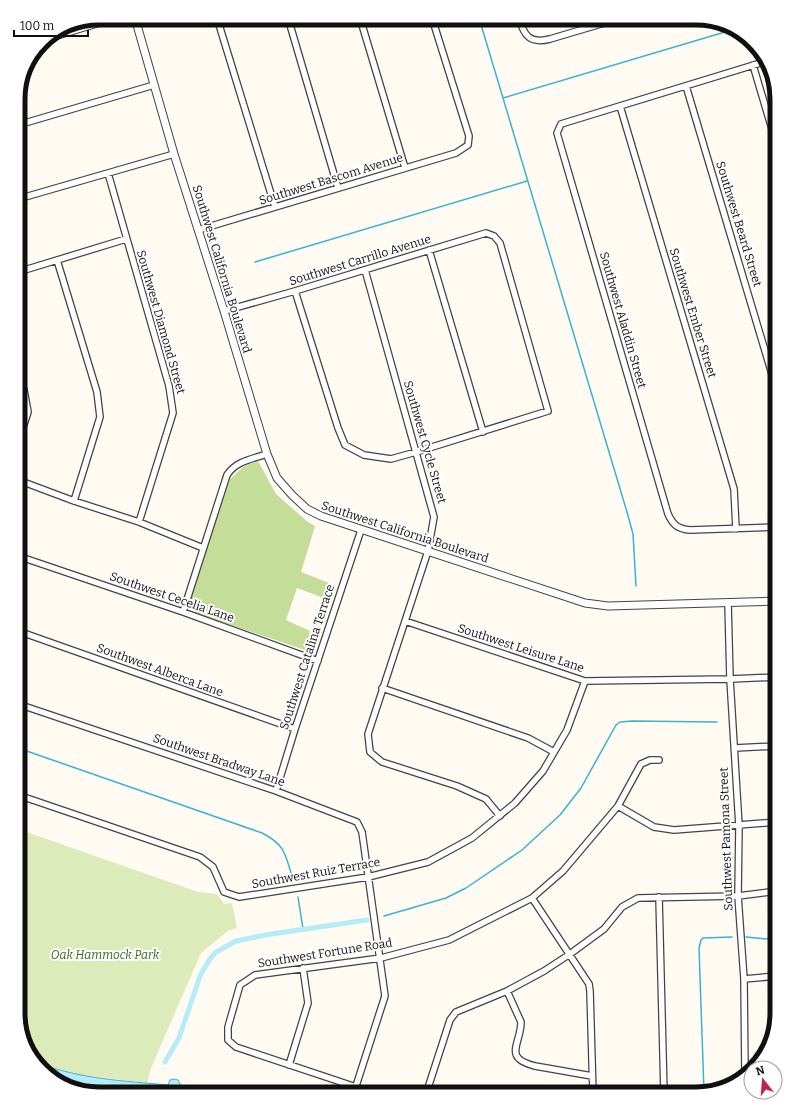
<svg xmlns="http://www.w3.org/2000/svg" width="795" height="1112" font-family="Bitter,serif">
  <rect width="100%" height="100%" fill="#fffaf2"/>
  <path fill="#ddebba" d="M 18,829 L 198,892 L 217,894 L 224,904 L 232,903 L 237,928 L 228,931 L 201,953 L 151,1068 L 147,1083 L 81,1075 L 40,1064 L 29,1053 L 18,1012 Z"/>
  <path fill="#c4dd99" d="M 258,461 L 276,494 L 308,522 L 315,526 L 301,572 L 329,583 L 324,598 L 297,588 L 286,620 L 310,631 L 305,650 L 195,613 L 190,599 L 230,479 L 244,466 Z"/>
  <path fill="#b5ecf8" stroke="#3ab2d1" d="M 39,1063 C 79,1079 125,1081 168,1085 L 170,1080 L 174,1079 L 178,1080 L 182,1088 L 197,1094 L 94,1094 L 59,1083 Z"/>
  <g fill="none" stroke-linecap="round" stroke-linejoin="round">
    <path stroke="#3ab2d1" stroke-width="1.5" d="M 479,18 L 627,512 L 633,534 L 636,586
      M 503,98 L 735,29
      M 255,262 L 527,181
      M 18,748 L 262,833 C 286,845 285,855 293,879
      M 298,897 L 303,929
      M 384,916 L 446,898 L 466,888 L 522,850 L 560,815 L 581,788 L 616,725 L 620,722 L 632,721 L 717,722
      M 746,937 L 766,939 L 777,936
      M 704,1092 L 699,948 L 701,940 L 703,938 L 732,937"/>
    <path stroke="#b5ecf8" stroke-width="5" d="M 165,1062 L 179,1038 L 200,976 L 209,960 L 216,952 L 236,941 L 265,935 L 367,920"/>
    <g stroke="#434343" stroke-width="8">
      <path id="minor" d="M 217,18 L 275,207
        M 288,18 L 338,188
        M 360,18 L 405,168
        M 519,18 C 524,36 530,44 550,39 L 621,18
        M 767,61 L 561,124 L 557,133 L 668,514 C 673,525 678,529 690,530 L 777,527
        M 753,65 L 777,146
        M 686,86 L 777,391
        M 620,106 L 734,489 L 736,529
        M 18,125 L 154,85
        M 108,173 L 169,386 L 173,413 L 139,522
        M 18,199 L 174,154
        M 198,230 L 456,153 L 468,145 L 469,136 L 432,18
        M 429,250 L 483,432
        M 57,260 L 97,392 L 100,417 L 74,501
        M 365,270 L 434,517 L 428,551 L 368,734 L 370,752 L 382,762 L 457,786 L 486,799 L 500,816
        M 18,272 L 126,239
        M 224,311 L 295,291 L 486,233 L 494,236 L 500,243 L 548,411 L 416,452 L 391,459 L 364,455 L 345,445 L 338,428 L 295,291
        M 18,443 L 28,412 L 24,390 L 18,371
        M 18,480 L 74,501 L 139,522 L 203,548
        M 18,556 L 183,612 L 318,661
        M 728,603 L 730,679 L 739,826 L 738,896 L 744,979 L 745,1074
        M 183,612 L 227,475 C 236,461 252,459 267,454
        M 405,621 L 585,681 L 730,679 L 777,677
        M 18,631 L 295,729
        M 382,688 L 528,738 L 554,752
        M 18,704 L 276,791 L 357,822 L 362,832 L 385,996 L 356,1086
        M 735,748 L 777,746
        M 276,791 L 295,729 L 361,530
        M 18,795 L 200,857 L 213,867 L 224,892 L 239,897 L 368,877 L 428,862 L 472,838 L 515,803 L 543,771 L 567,730 L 585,681
        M 618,806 L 654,827 L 674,830 L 777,822
        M 659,897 L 664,1094
        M 532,898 L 589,984 L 590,991 L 593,1094
        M 744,979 L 777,976
        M 507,991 L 521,1022 C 521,1044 502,1058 535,1066 L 592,1076
        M 289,1065 L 308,1003 L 303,968
        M 377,1094 L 236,1047 L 228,1040 L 228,1027 L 240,985 L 255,975 L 381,958 L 449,940 L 532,898 L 563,871 L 618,806 L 641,764 L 650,760 L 659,760
        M 426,1094 L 450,1020 L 456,1012 L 507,991 L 544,971 L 570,954 L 604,929 L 622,907 L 638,898 L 738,896 L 777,891"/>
    </g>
    <g stroke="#434343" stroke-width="9">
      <path id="tertiary" d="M 135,18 L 174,154 L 224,311 L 267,454 L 277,478 L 292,495 L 307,509 L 321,516 L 585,603 L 608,606 L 777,601
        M 45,39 L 114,18"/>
    </g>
    <use href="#minor" stroke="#fff" stroke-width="5.5"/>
    <use href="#tertiary" stroke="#fff" stroke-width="7"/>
  </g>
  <g text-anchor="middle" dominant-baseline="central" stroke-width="4" stroke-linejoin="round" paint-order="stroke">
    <g font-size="12" fill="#101010" stroke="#fff">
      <text transform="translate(331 179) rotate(-17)">Southwest Bascom Avenue</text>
      <text transform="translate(739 224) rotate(73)">Southwest Beard Street</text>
      <text transform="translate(360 260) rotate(-17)">Southwest Carrillo Avenue</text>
      <text transform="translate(222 269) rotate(73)">Southwest California Boulevard</text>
      <text transform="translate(693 313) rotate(73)">Southwest Ember Street</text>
      <text transform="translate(623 320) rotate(74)">Southwest Aladdin Street</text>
      <text transform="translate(161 322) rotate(74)">Southwest Diamond Street</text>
      <text transform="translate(425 442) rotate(74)">Southwest Cycle Street</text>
      <text transform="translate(405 532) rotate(18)">Southwest California Boulevard</text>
      <text transform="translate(172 597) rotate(19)">Southwest Cecelia Lane</text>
      <text transform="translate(521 648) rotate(18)">Southwest Leisure Lane</text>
      <text transform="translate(307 657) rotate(-72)">Southwest Catalina Terrace</text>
      <text transform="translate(160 670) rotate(20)">Southwest Alberca Lane</text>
      <text transform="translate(219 760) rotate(19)">Southwest Bradway Lane</text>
      <text transform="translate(726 839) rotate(-92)">Southwest Pamona Street</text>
      <text transform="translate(316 873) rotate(-10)">Southwest Ruiz Terrace</text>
      <text transform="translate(325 953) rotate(-9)">Southwest Fortune Road</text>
    </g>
    <g font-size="12" font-style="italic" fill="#3c6a1d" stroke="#fff">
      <text x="105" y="955">Oak Hammock Park</text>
    </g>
  </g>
  <path d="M0 0H795V1112H0ZM99 25H696A74 74 0 0 1 770 99V1013A74 74 0 0 1 696 1087H99A74 74 0 0 1 25 1013V99A74 74 0 0 1 99 25Z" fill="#fff" fill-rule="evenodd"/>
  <path fill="none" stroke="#101010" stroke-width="5" d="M99 25H696A74 74 0 0 1 770 99V1013A74 74 0 0 1 696 1087H99A74 74 0 0 1 25 1013V99A74 74 0 0 1 99 25Z"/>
  <g transform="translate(763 1080) rotate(343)"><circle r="19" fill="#ffffff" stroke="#9f9f9f"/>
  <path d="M0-3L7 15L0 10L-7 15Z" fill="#c52349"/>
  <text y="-6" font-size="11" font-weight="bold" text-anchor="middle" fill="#101010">N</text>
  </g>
  <path d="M14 30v6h74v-6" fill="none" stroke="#101010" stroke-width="2"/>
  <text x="20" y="30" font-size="12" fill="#101010" stroke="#ffffff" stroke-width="3" paint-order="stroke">100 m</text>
</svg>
